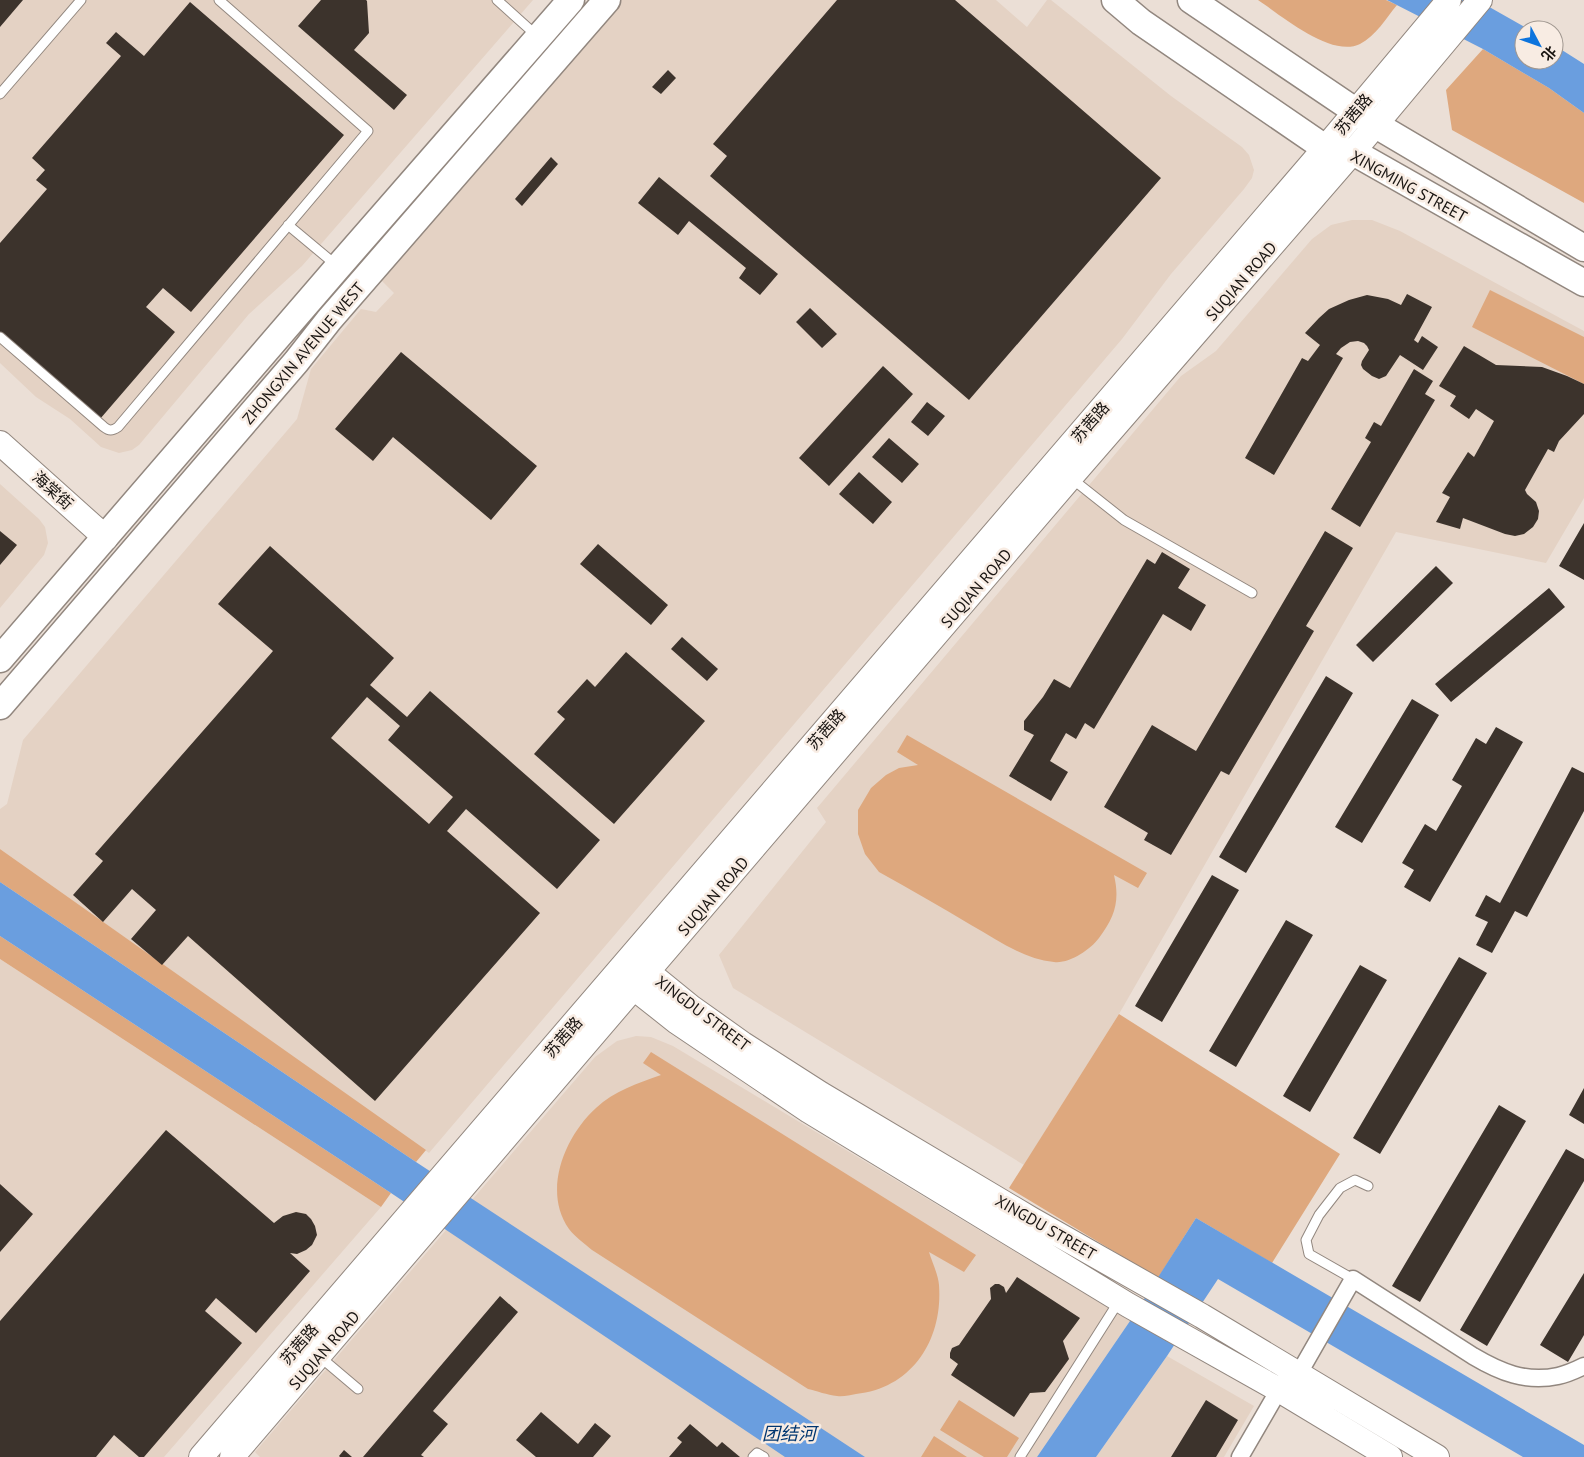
<svg xmlns="http://www.w3.org/2000/svg" width="1584" height="1457" font-family="'PT Sans','Noto Sans SC',sans-serif">
  <rect width="100%" height="100%" fill="#ebdfd6"/>
  <path fill="#e4d2c4" d="M 0,0 L 533,0 L 302,266 L 249,314 L 139,445 L 132,450 L 119,453 L 101,447 L 70,419 L 36,397 L 0,363 Z
    M 614,0 L 996,0 L 1027,27 L 1047,0 L 1051,0 L 1171,96 L 1242,147 L 1249,155 L 1254,170 L 1252,178 L 1244,189 L 1171,274 L 1122,339 L 429,1153 L 0,849 L 0,809 L 7,804 L 23,740 L 297,419 L 311,369 L 361,309 L 376,312 L 394,293 L 378,277 Z
    M 1352,220 L 1372,220 L 1400,231 L 1584,331 L 1584,498 L 1546,563 L 1396,532 L 1119,1014 L 1024,1165 L 733,988 L 719,955 L 826,822 L 817,808 L 1181,376 L 1216,351 L 1312,239 L 1331,225 Z
    M 0,484 L 39,519 L 45,527 L 48,543 L 44,555 L 0,608 Z
    M 0,959 L 381,1207 L 164,1457 L 0,1457 Z
    M 636,1036 L 651,1037 L 673,1046 L 1130,1321 L 1037,1457 L 260,1457 L 255,1452 L 595,1057 L 617,1041 Z
    M 1167,1356 L 1254,1406 L 1224,1457 L 1096,1457 Z"/>
  <path fill="#dea87e" d="M 1258,0 L 1386,0 L 1397,5 C 1386,18 1376,36 1360,44 C 1331,58 1282,16 1258,0 Z
    M 1483,49 L 1549,88 L 1584,113 L 1584,203 L 1452,130 L 1446,90 Z
    M 1490,290 L 1584,337 L 1584,384 L 1472,327 Z
    M 907,735 L 1147,873 L 1138,888 L 1114,875 C 1120,901 1115,917 1099,938 C 1090,950 1069,964 1054,962 C 1023,959 998,940 971,925 C 941,907 910,889 879,872 L 865,854 L 858,834 L 858,810 L 871,788 L 886,775 L 899,768 L 918,765 L 897,752 Z
    M 0,849 L 426,1150 L 416,1162 L 0,882 Z
    M 0,936 L 391,1193 L 381,1207 L 0,959 Z
    M 1119,1014 L 1340,1154 L 1272,1263 L 1196,1218 L 1158,1278 L 1009,1188 Z
    M 651,1052 L 976,1255 L 964,1272 L 929,1252 C 932,1262 938,1274 939,1285 C 943,1339 913,1388 856,1394 C 850,1395 843,1397 837,1396 C 827,1395 817,1391 808,1389 L 592,1250 C 585,1244 575,1237 569,1229 C 542,1191 565,1136 596,1108 C 614,1091 638,1083 661,1075 L 643,1063 Z
    M 959,1400 L 1019,1438 L 1007,1457 L 984,1457 L 940,1430 Z
    M 934,1436 L 967,1457 L 921,1457 Z"/>
  <path fill="#6a9edf" d="M 1387,0 L 1477,0 L 1530,30 L 1524,30 L 1524,60 L 1554,60 L 1554,45 L 1584,64 L 1584,113 L 1549,88 L 1483,49 Z
    M 0,882 L 416,1162 L 865,1457 L 785,1457 L 391,1193 L 0,936 Z
    M 1196,1218 L 1584,1445 L 1584,1457 L 1523,1457 L 1218,1279 L 1167,1356 L 1096,1457 L 1037,1457 L 1130,1321 Z"/>
  <path fill="#3c332c" fill-rule="evenodd" d="M 0,0 L 23,0 L 0,27 Z
    M 321,0 L 366,0 L 367,1 L 369,33 L 354,50 L 407,95 L 394,110 L 298,26 Z
    M 837,0 L 955,0 L 1161,178 L 969,400 L 710,176 L 727,156 L 713,144 Z
    M 190,2 L 344,135 L 191,312 L 163,288 L 146,307 L 175,332 L 100,419 L 0,333 L 0,243 L 47,189 L 36,180 L 45,170 L 32,158 L 121,56 L 106,43 L 116,32 L 144,56 Z
    M 668,70 L 676,78 L 661,94 L 652,87 Z
    M 551,157 L 558,164 L 522,206 L 515,199 Z
    M 659,177 L 778,274 L 760,295 L 739,278 L 746,268 L 689,221 L 678,235 L 638,203 Z
    M 1407,294 L 1432,307 L 1414,340 L 1418,343 L 1422,336 L 1438,347 L 1423,370 L 1400,355 L 1386,376 L 1379,379 L 1372,376 L 1363,369 L 1361,365 L 1362,361 L 1369,350 L 1367,346 L 1364,343 L 1358,341 L 1350,342 L 1341,348 L 1336,354 L 1343,358 L 1274,475 L 1245,458 L 1302,358 L 1308,361 L 1320,345 L 1305,333 L 1319,318 L 1329,309 L 1349,300 L 1367,295 L 1388,299 L 1401,305 Z
    M 810,308 L 837,334 L 822,348 L 796,322 Z
    M 1464,346 L 1496,365 L 1542,367 L 1567,376 L 1584,384 L 1584,414 L 1559,441 L 1554,452 L 1548,449 L 1525,490 L 1527,494 L 1536,502 L 1539,511 L 1538,519 L 1533,527 L 1524,534 L 1515,536 L 1505,534 L 1463,518 L 1460,529 L 1436,522 L 1450,497 L 1442,493 L 1468,452 L 1474,457 L 1494,421 L 1476,409 L 1469,419 L 1450,406 L 1456,396 L 1439,386 Z
    M 401,352 L 537,466 L 491,520 L 393,437 L 373,461 L 335,429 Z
    M 883,366 L 913,394 L 829,486 L 799,458 Z
    M 1414,369 L 1433,381 L 1425,394 L 1435,400 L 1360,527 L 1331,509 L 1371,442 L 1365,438 L 1374,422 L 1381,426 Z
    M 927,402 L 945,416 L 928,436 L 911,422 Z
    M 889,438 L 919,464 L 902,483 L 872,457 Z
    M 859,472 L 892,502 L 873,524 L 839,494 Z
    M 1584,523 L 1584,580 L 1559,566 Z
    M 0,531 L 17,545 L 0,565 Z
    M 1325,531 L 1353,548 L 1306,626 L 1314,631 L 1229,775 L 1221,771 L 1171,855 L 1144,840 L 1148,833 L 1104,807 L 1152,725 L 1196,751 Z
    M 598,544 L 668,605 L 651,625 L 580,564 Z
    M 270,546 L 394,658 L 370,685 L 407,717 L 430,691 L 600,840 L 557,889 L 466,809 L 447,831 L 540,913 L 375,1101 L 188,936 L 162,965 L 131,939 L 156,910 L 132,889 L 103,922 L 73,895 L 103,861 L 95,854 L 273,651 L 218,604 ZM 367,697 L 400,726 L 388,740 L 453,797 L 429,824 L 331,738 Z
    M 1162,552 L 1190,569 L 1178,588 L 1206,605 L 1191,631 L 1163,614 L 1094,729 L 1085,723 L 1076,739 L 1066,733 L 1050,761 L 1068,772 L 1051,801 L 1009,776 L 1034,735 L 1024,730 L 1024,721 L 1043,697 L 1054,679 L 1070,688 L 1147,559 L 1155,564 Z
    M 1436,566 L 1453,583 L 1373,662 L 1356,645 Z
    M 1549,588 L 1565,607 L 1451,702 L 1435,684 Z
    M 682,637 L 718,669 L 707,681 L 671,649 Z
    M 626,652 L 705,721 L 614,824 L 534,754 L 565,719 L 557,712 L 587,679 L 595,687 Z
    M 1326,676 L 1353,693 L 1246,873 L 1219,857 Z
    M 1412,699 L 1439,715 L 1362,843 L 1335,827 Z
    M 1496,727 L 1523,742 L 1430,902 L 1404,887 L 1414,870 L 1402,863 L 1425,824 L 1436,831 L 1462,786 L 1452,780 L 1476,738 L 1486,744 Z
    M 1572,767 L 1584,773 L 1584,811 L 1527,917 L 1515,911 L 1492,953 L 1476,945 L 1488,922 L 1475,916 L 1486,895 L 1500,903 Z
    M 1212,875 L 1239,890 L 1162,1022 L 1135,1006 Z
    M 1286,920 L 1313,935 L 1236,1067 L 1209,1051 Z
    M 1459,957 L 1487,973 L 1380,1154 L 1353,1138 Z
    M 1360,965 L 1387,980 L 1310,1112 L 1283,1096 Z
    M 1584,1088 L 1584,1124 L 1569,1115 Z
    M 1499,1105 L 1526,1121 L 1420,1302 L 1392,1286 Z
    M 166,1130 L 274,1223 L 283,1216 L 296,1212 L 306,1214 L 311,1219 L 315,1226 L 317,1235 L 312,1245 L 306,1250 L 297,1254 L 290,1253 L 310,1271 L 256,1333 L 216,1298 L 205,1311 L 242,1343 L 144,1457 L 139,1457 L 114,1435 L 96,1457 L 0,1457 L 0,1321 Z
    M 1566,1149 L 1584,1159 L 1584,1181 L 1487,1346 L 1460,1330 Z
    M 0,1184 L 33,1214 L 0,1252 Z
    M 1584,1273 L 1584,1335 L 1568,1362 L 1540,1345 Z
    M 1017,1277 L 1080,1318 L 1063,1341 L 1069,1359 L 1045,1392 L 1030,1393 L 1014,1417 L 951,1375 L 958,1364 L 950,1358 L 950,1353 L 952,1348 L 959,1345 L 991,1299 L 990,1288 L 995,1284 L 999,1284 L 1004,1287 L 1006,1293 Z
    M 500,1296 L 518,1312 L 433,1411 L 448,1424 L 421,1455 L 424,1457 L 363,1457 Z
    M 1206,1400 L 1238,1420 L 1216,1457 L 1171,1457 Z
    M 541,1412 L 578,1444 L 595,1423 L 611,1436 L 593,1457 L 536,1457 L 516,1440 Z
    M 690,1424 L 717,1447 L 722,1442 L 740,1457 L 669,1457 L 682,1442 L 677,1438 Z
    M 344,1450 L 352,1457 L 340,1457 L 339,1456 Z"/>
  <g fill="none" stroke-linecap="round" stroke-linejoin="round">
    <g stroke="#92877f" stroke-width="11">
      <path id="lane" d="M 497,0 L 536,35
        M 0,94 L 81,0
        M 288,225 L 336,265
        M 0,337 L 104,427 C 109,431 112,431 118,427 L 368,131 L 219,0
        M 1071,478 L 1124,520 L 1252,593
        M 1353,1279 L 1309,1254 L 1306,1240 L 1319,1215 L 1340,1188 L 1355,1180 L 1368,1186
        M 319,1356 L 358,1389
        M 753,1457 L 757,1453 L 764,1457
        M 1020,1457 L 1119,1301"/>
    </g>
    <g stroke="#92877f" stroke-width="19">
      <path id="street" d="M 1298,1375 L 1353,1279 L 1473,1356 C 1500,1372 1526,1383 1558,1376 C 1567,1374 1576,1370 1584,1366
        M 1240,1457 L 1284,1381"/>
    </g>
    <g stroke="#92877f" stroke-width="26">
      <path id="secondary" d="M 0,443 L 106,538
        M 633,968 L 648,972 L 691,1007 L 743,1044 L 821,1094 L 1031,1219 L 1202,1316 L 1437,1457
        M 628,974 L 634,988 L 677,1022 L 809,1111 L 1128,1305 L 1279,1390 L 1390,1457
        M 201,1457 L 1325,148 L 1449,0
        M 232,1457 L 1070,478 L 1353,152 L 1480,0"/>
    </g>
    <g stroke="#92877f" stroke-width="29">
      <path id="primary" d="M 1115,0 L 1141,22 L 1325,148 L 1353,152 L 1584,283
        M 1191,0 L 1376,125 L 1584,248
        M 0,659 L 338,267 L 571,0
        M 0,706 L 296,362 L 329,320 L 607,0"/>
    </g>
    <use href="#lane" stroke="#fff" stroke-width="9"/>
    <use href="#street" stroke="#fff" stroke-width="16"/>
    <use href="#secondary" stroke="#fff" stroke-width="24"/>
    <use href="#primary" stroke="#fff" stroke-width="26"/>
  </g>
  <g text-anchor="middle" dominant-baseline="central" stroke-width="5" stroke-linejoin="round" paint-order="stroke">
    <g font-size="16" fill="#191512" stroke="#f8ece3">
      <text transform="translate(1353 114) rotate(-50)">苏茜路</text>
      <text transform="translate(1409 186) rotate(29)">XINGMING STREET</text>
      <text transform="translate(1241 281) rotate(-49)">SUQIAN ROAD</text>
      <text transform="translate(303 353) rotate(-50)">ZHONGXIN AVENUE WEST</text>
      <text transform="translate(1090 422) rotate(-49)">苏茜路</text>
      <text transform="translate(53 490) rotate(42)">海棠街</text>
      <text transform="translate(976 588) rotate(-49)">SUQIAN ROAD</text>
      <text transform="translate(826 729) rotate(-49)">苏茜路</text>
      <text transform="translate(713 896) rotate(-49)">SUQIAN ROAD</text>
      <text transform="translate(703 1013) rotate(37)">XINGDU STREET</text>
      <text transform="translate(563 1037) rotate(-49)">苏茜路</text>
      <text transform="translate(1046 1227) rotate(30)">XINGDU STREET</text>
      <text transform="translate(299 1344) rotate(-49)">苏茜路</text>
      <text transform="translate(324 1350) rotate(-49)">SUQIAN ROAD</text>
    </g>
    <g font-size="18" font-style="italic" fill="#003670" stroke="#f8ece3">
      <text x="789" y="1433">团结河</text>
    </g>
  </g>
  <g transform="translate(1539 45) rotate(131)"><circle r="24" fill="#f8ece3" stroke="#9f968f"/>
  <path d="M0-4L9 19L0 12L-9 19Z" fill="#0d74dd"/>
  <text y="-8" font-size="14" font-weight="bold" text-anchor="middle" fill="#191512">北</text>
  </g>
</svg>
